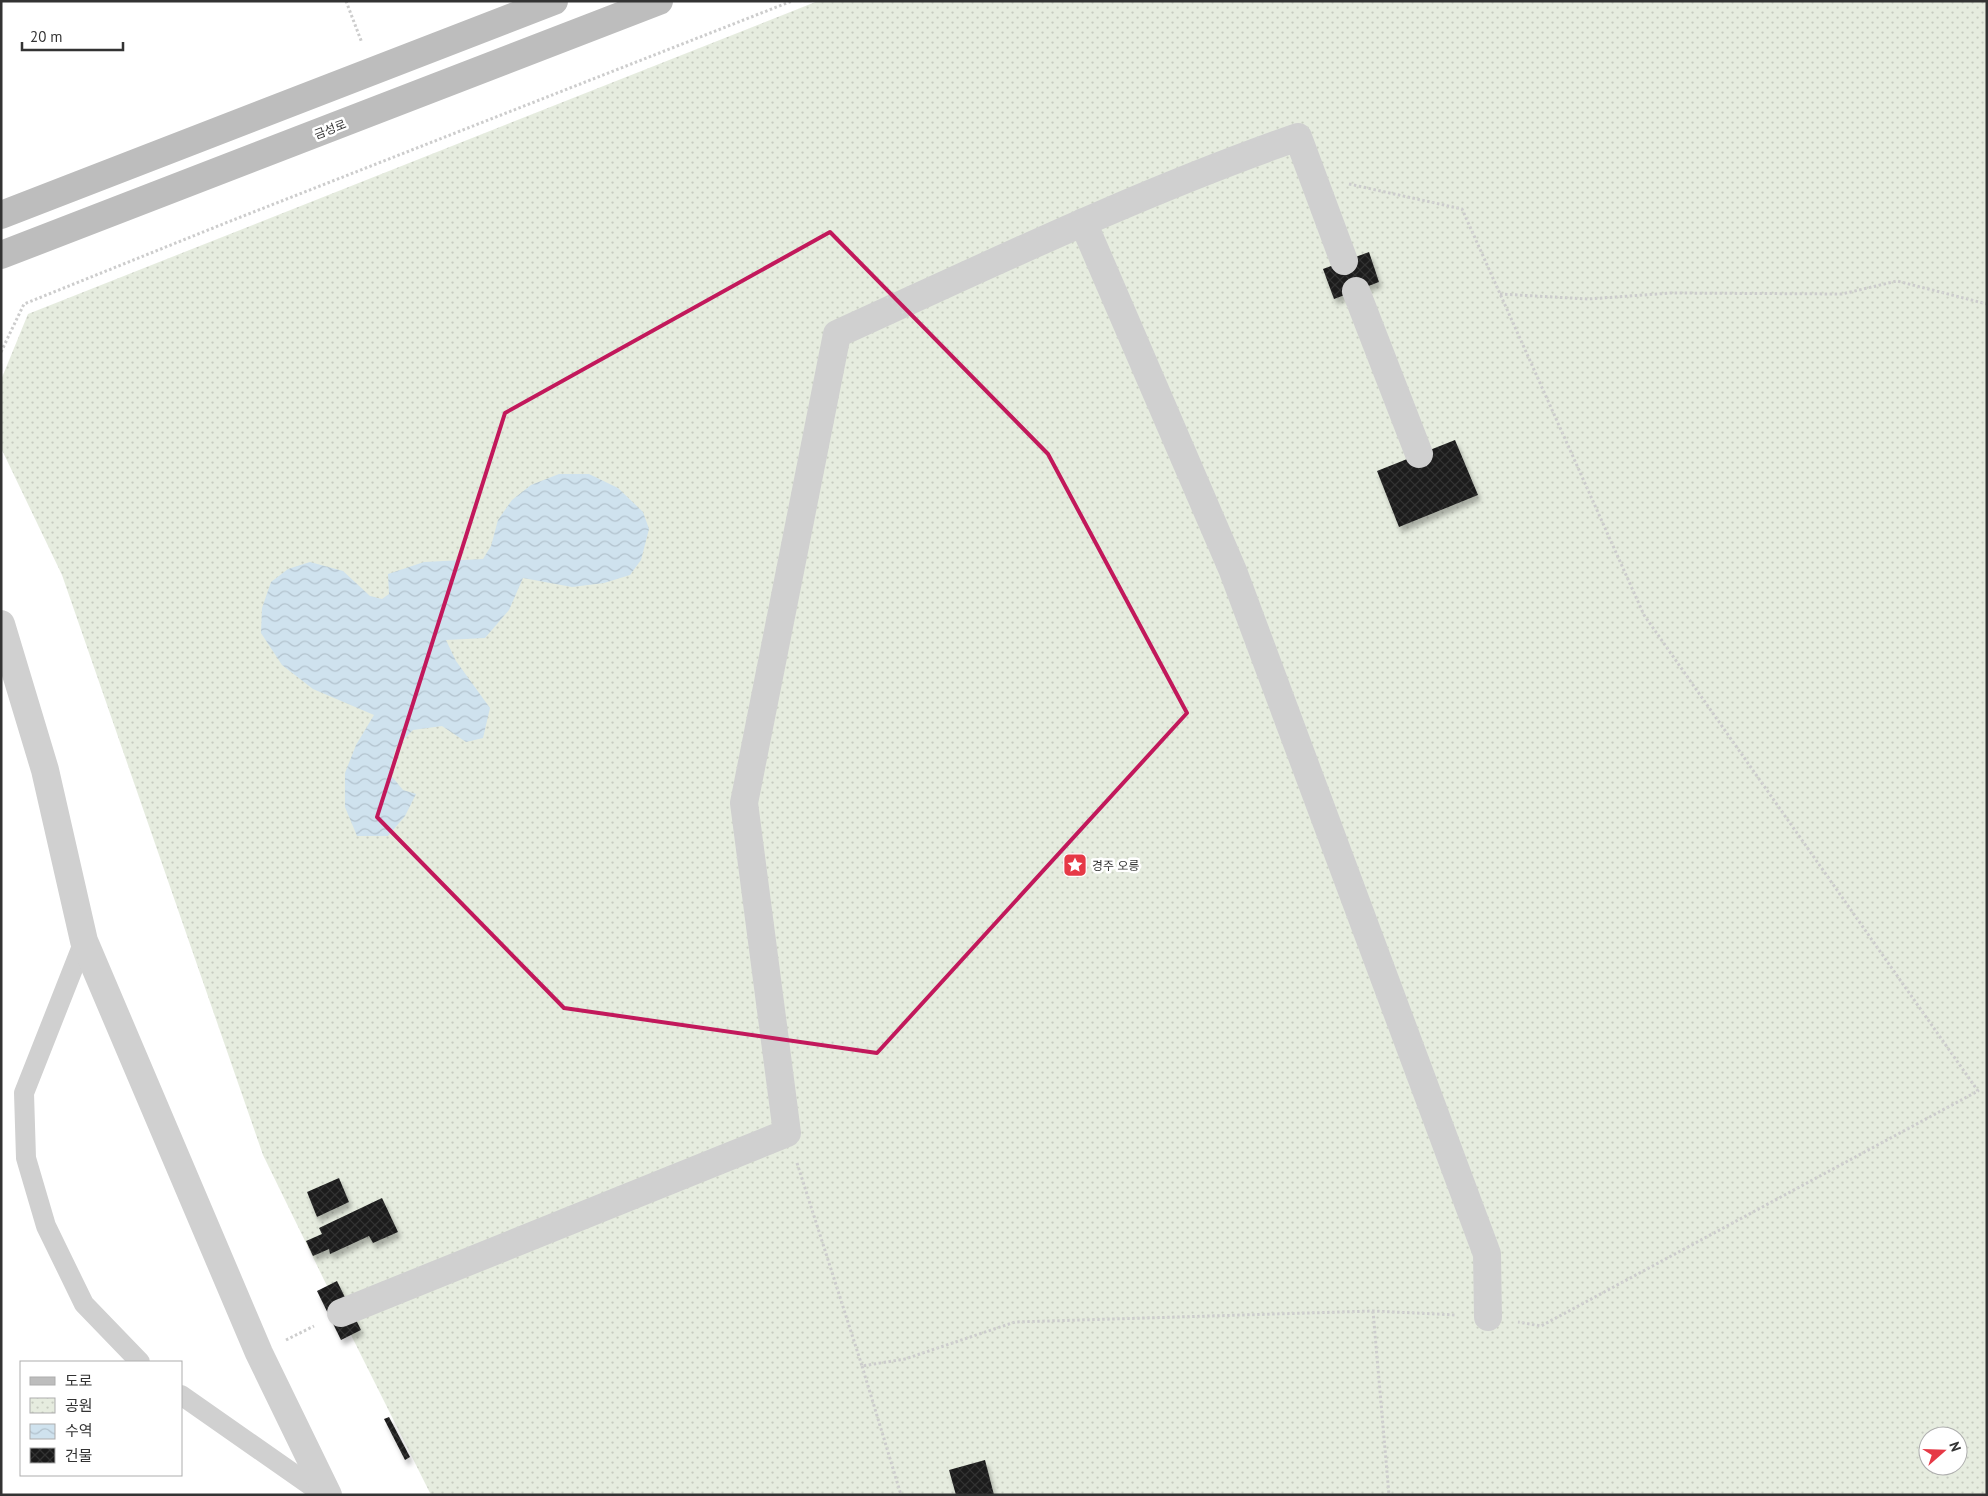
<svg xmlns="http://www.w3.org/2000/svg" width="1988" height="1496" font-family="'PT Sans','Noto Sans KR',sans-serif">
  <defs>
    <pattern id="park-dots" width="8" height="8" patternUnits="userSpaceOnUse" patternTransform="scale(1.25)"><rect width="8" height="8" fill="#e6ecdf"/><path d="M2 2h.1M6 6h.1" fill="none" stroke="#c6cbc0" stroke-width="1.8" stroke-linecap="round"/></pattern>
    <pattern id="water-waves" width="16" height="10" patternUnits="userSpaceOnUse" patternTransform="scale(1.25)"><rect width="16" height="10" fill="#cfe2ee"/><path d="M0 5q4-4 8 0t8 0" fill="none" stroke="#b2c2cd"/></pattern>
    <pattern id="building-cross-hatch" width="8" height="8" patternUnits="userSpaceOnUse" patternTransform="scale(1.25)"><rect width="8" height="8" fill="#1a1a1a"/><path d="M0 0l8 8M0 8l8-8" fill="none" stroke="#333"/></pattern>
    <filter id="shadow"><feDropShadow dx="3" dy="5.5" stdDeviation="2.5" flood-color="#0004"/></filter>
  </defs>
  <rect width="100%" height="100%" fill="#fff"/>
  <path fill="url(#park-dots)" fill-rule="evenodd" d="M 818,1 L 1987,1 L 1987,1495 L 431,1495 L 351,1335 L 263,1155 L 62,575 L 1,448 L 1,380 L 28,314 ZM 1928,1436 L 1958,1436 L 1958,1466 L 1928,1466 Z"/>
  <path fill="url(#water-waves)" d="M 559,474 L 589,474 L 618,488 L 643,512 L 649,529 L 641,560 L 630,575 L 604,583 L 572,587 L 523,578 L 509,610 L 485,638 L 446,640 L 456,661 L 490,708 L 483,738 L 466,742 L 442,726 L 413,730 L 396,747 L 389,773 L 403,790 L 416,794 L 405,816 L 388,836 L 357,836 L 345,807 L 345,773 L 356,745 L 374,715 L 313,689 L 282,665 L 261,633 L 262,608 L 271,582 L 288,569 L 310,562 L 343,571 L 370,596 L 382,599 L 389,594 L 388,574 L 424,562 L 483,559 L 491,546 L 498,520 L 512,500 L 531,485 Z"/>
  <path fill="url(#building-cross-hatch)" filter="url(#shadow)" d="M 1369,252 L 1379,282 L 1334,299 L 1323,269 Z
    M 1455,440 L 1478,495 L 1399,527 L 1377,471 Z
    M 339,1178 L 349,1202 L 317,1217 L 307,1192 Z
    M 382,1198 L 398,1232 L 373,1243 L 369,1236 L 330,1254 L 329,1249 L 313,1256 L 306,1241 L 322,1234 L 319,1228 Z
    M 337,1281 L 361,1330 L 341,1340 L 317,1291 Z
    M 389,1417 L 410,1457 L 405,1460 L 384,1419 Z
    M 985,1460 L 994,1495 L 956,1495 L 949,1470 Z"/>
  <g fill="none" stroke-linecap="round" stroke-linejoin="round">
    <path stroke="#cdcdcd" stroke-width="3" stroke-dasharray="2.5 2.5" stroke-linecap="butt" d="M 346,1 L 362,43
      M 1349,184 L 1462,209 L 1644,615 L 1978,1091 L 1541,1326 L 1518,1322
      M 1500,294 L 1588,299 L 1671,293 L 1842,294 L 1897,281 L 1987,304
      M 1,352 L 24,304 L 228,222 L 792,1
      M 797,1163 L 862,1366 L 905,1359 L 1015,1322 L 1373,1311 L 1457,1315
      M 1373,1311 L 1389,1495
      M 286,1340 L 314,1326
      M 862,1366 L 901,1495"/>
    <path stroke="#d0d0d0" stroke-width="20" d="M 84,941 L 24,1093 L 26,1158 L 46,1226 L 84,1304 L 140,1362
      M 181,1395 L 324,1495"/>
    <path stroke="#d0d0d0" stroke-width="28" d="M 1083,222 L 1233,571 L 1487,1254 L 1488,1317
      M 1356,291 L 1419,454
      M 1,624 L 45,770 L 84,941 L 259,1353 L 328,1495
      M 341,1313 L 787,1133 L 744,803 L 837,334 C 989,265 1140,192 1298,137 L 1344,261"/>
    <path stroke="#bdbdbd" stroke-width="28" d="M 1,215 L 554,1
      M 1,255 L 659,1"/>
  </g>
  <path fill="none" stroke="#c2185b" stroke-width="4" stroke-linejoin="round" d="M 830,232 L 1048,454 L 1187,713 L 877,1053 L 564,1008 L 377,817 L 505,413 Z"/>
  <defs>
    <g id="sight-square" transform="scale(1.25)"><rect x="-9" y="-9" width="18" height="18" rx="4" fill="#e63946" stroke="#fff"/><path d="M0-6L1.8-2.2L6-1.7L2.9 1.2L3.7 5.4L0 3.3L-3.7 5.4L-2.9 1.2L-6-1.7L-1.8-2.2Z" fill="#fff"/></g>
  </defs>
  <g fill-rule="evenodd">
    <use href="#sight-square" x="1075" y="865"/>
  </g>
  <g text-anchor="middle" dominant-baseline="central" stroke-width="5" stroke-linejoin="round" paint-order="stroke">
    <g font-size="12" fill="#333" stroke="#fff">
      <text transform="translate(330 129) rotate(-21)">금성로</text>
    </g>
    <g font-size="12" fill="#333" stroke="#fff" text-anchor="start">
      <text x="1092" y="865">경주 오릉</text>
    </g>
  </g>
  <rect width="1988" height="1496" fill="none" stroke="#333333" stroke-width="5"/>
  <rect x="20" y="1361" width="162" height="115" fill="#ffffff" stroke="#adadad"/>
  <rect x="30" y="1377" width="25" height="8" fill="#bdbdbd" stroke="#adadad"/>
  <text x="65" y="1386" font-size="15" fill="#333333">도로</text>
  <rect x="30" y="1398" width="25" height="15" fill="url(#park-dots)" stroke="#adadad"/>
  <text x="65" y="1411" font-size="15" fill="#333333">공원</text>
  <rect x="30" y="1424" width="25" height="15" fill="url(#water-waves)" stroke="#adadad"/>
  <text x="65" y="1436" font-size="15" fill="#333333">수역</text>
  <rect x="30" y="1448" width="25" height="15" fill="url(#building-cross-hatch)" stroke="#adadad"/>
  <text x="65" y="1461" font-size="15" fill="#333333">건물</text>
  <g transform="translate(1943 1451) rotate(70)"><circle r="24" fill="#ffffff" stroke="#adadad"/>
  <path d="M0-4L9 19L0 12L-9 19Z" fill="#e63946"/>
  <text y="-8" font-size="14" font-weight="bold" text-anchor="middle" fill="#333333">N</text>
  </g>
  <path d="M22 42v8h101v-8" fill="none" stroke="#333333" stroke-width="2.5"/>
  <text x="30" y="42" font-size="15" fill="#333333" stroke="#ffffff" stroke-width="4" paint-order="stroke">20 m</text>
</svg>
